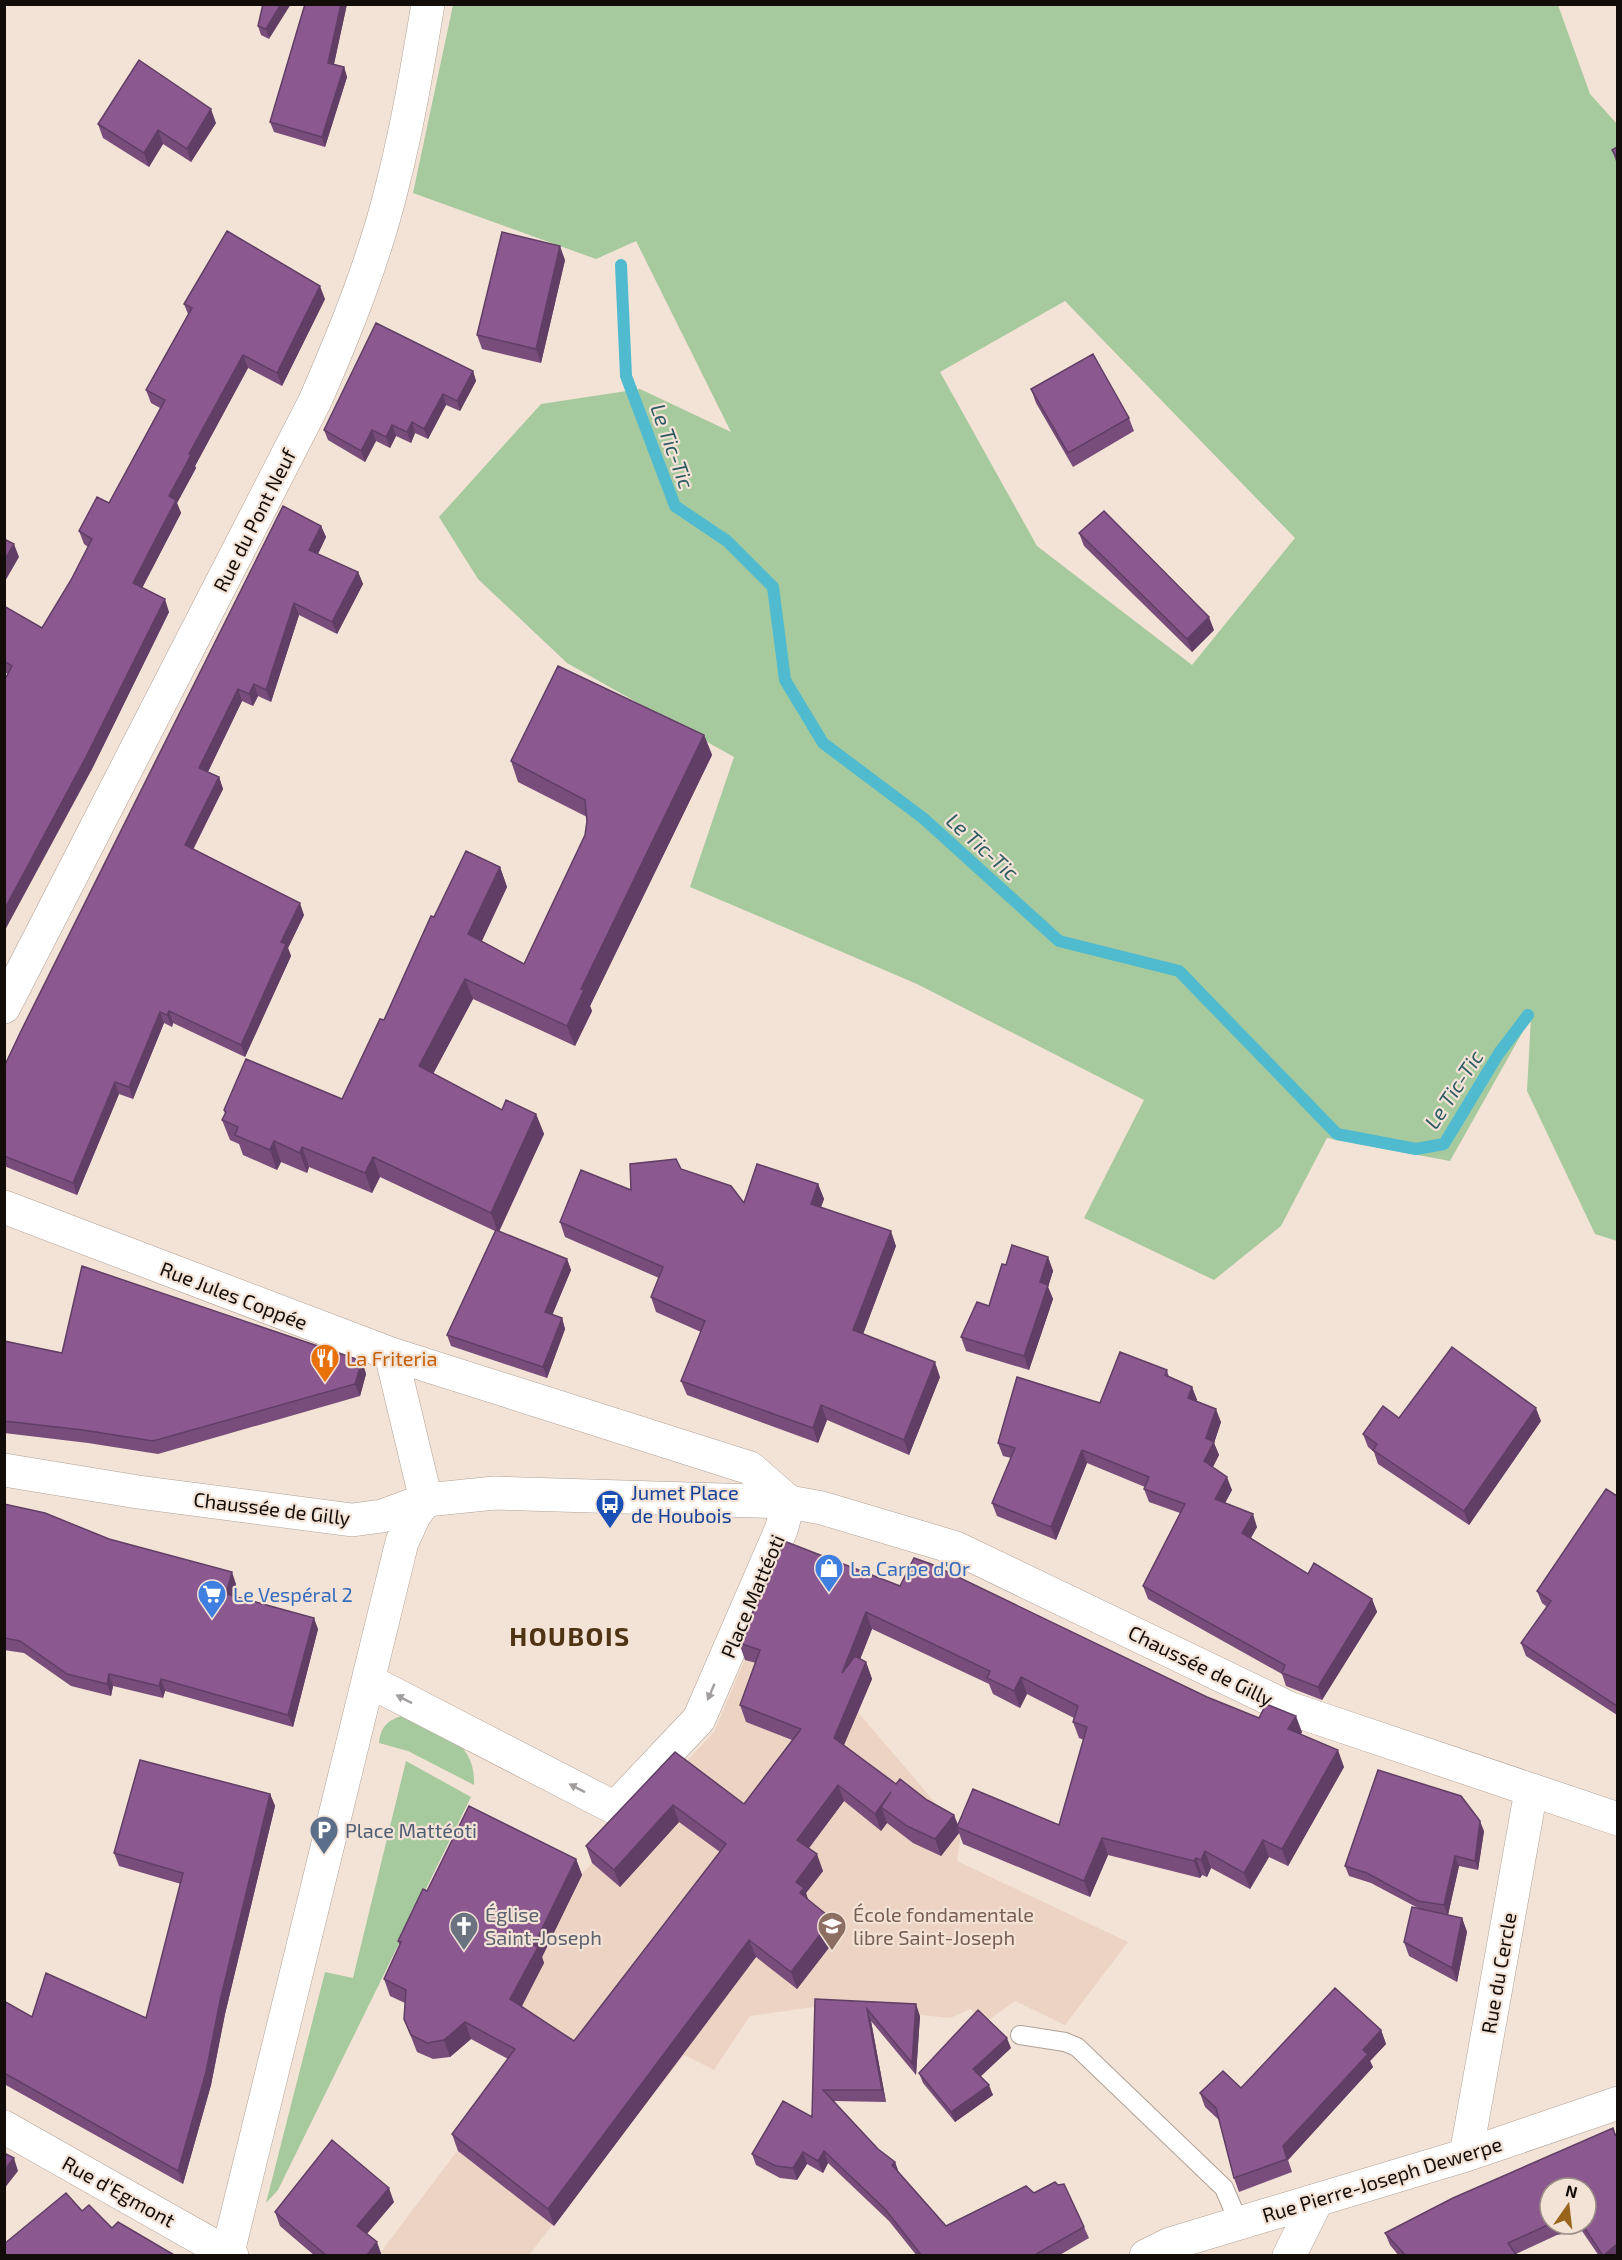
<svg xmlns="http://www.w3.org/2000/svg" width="1622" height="2260" font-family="'Exo 2',sans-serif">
  <rect width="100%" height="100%" fill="#f3e2d6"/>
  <path fill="#ecd3c3" d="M 745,1659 L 763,1665 L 857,1711 L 961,1833 L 957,1861 L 1128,1942 L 1065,2025 L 1015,2001 L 987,2021 L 970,2009 L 950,2018 L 836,2006 L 814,2007 L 750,2016 L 714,2070 L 684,2055 L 529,2255 L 378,2256 L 485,2114 L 499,2125 L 517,2015 L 543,1964 L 539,1961 L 580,1876 L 714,1732 Z"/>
  <path fill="#a6ca9d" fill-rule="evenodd" d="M 453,5 L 1558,5 L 1590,94 L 1618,125 L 1617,1241 L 1595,1234 L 1527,1091 L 1531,1017 L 1450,1161 L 1327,1138 L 1281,1226 L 1214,1280 L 1084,1218 L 1144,1100 L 917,984 L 690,887 L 734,757 L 567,663 L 478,579 L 439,517 L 541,404 L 640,389 L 731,432 L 636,241 L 596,259 L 413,193 ZM 1065,301 L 1295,538 L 1192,665 L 1037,546 L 940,372 Z
    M 406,1715 C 440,1733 476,1740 474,1785 L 408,1751 L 379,1743 C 381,1725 389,1719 406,1715 Z
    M 406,1761 L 471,1797 L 278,2190 L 266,2203 L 325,1972 L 353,1978 Z"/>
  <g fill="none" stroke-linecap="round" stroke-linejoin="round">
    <path stroke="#50bbcf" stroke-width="12" d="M 621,265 L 626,376 L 675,506 L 727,541 L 773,587 L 785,680 L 823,743 L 923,818 L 1059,941 L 1179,971 L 1337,1134 L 1416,1149 L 1444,1144 L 1499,1053 L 1528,1015"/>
    <g stroke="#b1a196" stroke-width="20">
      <path id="service" d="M 1020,2035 L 1065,2042 L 1077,2047 L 1224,2188 L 1239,2223"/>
    </g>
    <g stroke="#b1a196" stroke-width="34">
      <path id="minor" d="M 4,1007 L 315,401 C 346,330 375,258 393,183 C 408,124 418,64 428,4
        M 4,1207 L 391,1354 L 426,1500 L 415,1514 L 402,1542 L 228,2252
        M 369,1681 L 615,1808 L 699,1719 L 781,1530 L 789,1502 L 750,1468 L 391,1354
        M 4,2127 L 232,2256
        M 1466,2155 L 1531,1791
        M 1146,2256 L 1170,2244 L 1466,2155 L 1618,2103
        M 1289,2256 L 1317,2200"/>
    </g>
    <g stroke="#b1a196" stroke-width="34">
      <path id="tertiary" d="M 4,1470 L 138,1492 L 352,1520 L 382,1516 L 426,1500 L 495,1493 L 789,1502 L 822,1508 L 956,1548 L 1291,1709 L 1618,1819"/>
    </g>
    <use href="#service" stroke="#fff" stroke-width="18"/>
    <use href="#minor" stroke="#fff" stroke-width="33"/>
    <use href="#tertiary" stroke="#fff" stroke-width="33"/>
  </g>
  <path fill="#784d7c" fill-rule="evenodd" d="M 263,4 L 269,39 L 261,35 L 258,26 Z
    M 305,4 L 347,4 L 334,64 L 344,67 L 347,77 L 325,147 L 274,132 L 270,122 Z
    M 216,123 L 191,162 L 163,144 L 149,167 L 103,138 L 98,124 Z
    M 1617,147 L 1617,164 L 1612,150 Z
    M 565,260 L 541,363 L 482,349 L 477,335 Z
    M 325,299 L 282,386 L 248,368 L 195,466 L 196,468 L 177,503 L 181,513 L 142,588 L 169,612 L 91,771 L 8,674 L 4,672 L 4,606 L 42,628 L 71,580 L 88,547 L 84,544 L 79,531 L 109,503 L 160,408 L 151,403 L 146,390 L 188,314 L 184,304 Z
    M 473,371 L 476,381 L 460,411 L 446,405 L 428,439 L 415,433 L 411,443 L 396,436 L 390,448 L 376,441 L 365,462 L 328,440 L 324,430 Z
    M 1031,389 L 1129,418 L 1134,431 L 1073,467 L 1036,403 Z
    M 321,526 L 326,537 L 318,554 L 358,572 L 363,584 L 337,634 L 299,615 L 271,702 L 258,696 L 253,706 L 242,701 L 208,772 L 219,777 L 223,789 L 193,850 L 304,915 L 288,948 L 291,956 L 245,1057 L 173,1023 L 172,1027 L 164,1023 L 133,1099 L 119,1094 L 77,1195 L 4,1166 L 4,1067 Z
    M 1079,533 L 1214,630 L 1192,652 L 1084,546 Z
    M 704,735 L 712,755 L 590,1006 L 592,1011 L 575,1046 L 473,999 L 433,1074 L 502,1110 L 536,1114 L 544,1134 L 499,1232 L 567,1259 L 571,1270 L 552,1315 L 562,1318 L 565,1329 L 547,1378 L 451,1346 L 447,1335 L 495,1231 L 380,1177 L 372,1193 L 309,1167 L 307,1173 L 281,1162 L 277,1170 L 243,1155 L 239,1144 L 230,1140 L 222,1120 L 225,1114 L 224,1110 L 342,1099 L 384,1020 L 434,917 L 500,867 L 507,887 L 482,941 L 524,964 L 585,835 L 587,821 L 587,817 L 518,782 L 511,761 Z
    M 681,1169 L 744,1203 L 818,1184 L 824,1199 L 821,1207 L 896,1246 L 863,1334 L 940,1377 L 909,1455 L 827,1420 L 818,1443 L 687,1395 L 681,1381 L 701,1332 L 656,1312 L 651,1297 L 659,1278 L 565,1237 L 560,1222 L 631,1190 Z
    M 1048,1257 L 1053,1271 L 1048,1287 L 1053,1299 L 1029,1370 L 966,1351 L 961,1337 L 989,1306 L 1006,1265 Z
    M 4,1341 L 62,1353 L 362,1361 L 366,1374 L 360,1396 L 158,1454 L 88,1443 L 4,1433 Z
    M 1167,1370 L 1169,1377 L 1192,1387 L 1197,1400 L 1196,1401 L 1221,1422 L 1214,1443 L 1219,1455 L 1213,1467 L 1232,1490 L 1225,1503 L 1257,1527 L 1251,1538 L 1308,1574 L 1372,1599 L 1377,1612 L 1322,1700 L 1286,1686 L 1282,1674 L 1148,1599 L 1143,1586 L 1180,1513 L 1149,1502 L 1144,1489 L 1145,1487 L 1087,1463 L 1056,1540 L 997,1516 L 992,1503 L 1011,1458 L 1003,1456 L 998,1443 L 1100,1403 Z
    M 1541,1421 L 1469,1525 L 1378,1464 L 1374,1452 L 1368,1447 L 1363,1434 Z
    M 1617,1496 L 1617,1715 L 1526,1656 L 1521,1643 L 1547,1607 L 1542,1603 L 1537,1591 Z
    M 4,1504 L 109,1539 L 236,1584 L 233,1596 L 318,1629 L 293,1727 L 165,1691 L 163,1698 L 113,1686 L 111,1696 L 71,1686 L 24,1653 L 4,1650 Z
    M 900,1586 L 1207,1697 L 1259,1718 L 1302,1732 L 1301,1734 L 1344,1767 L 1288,1866 L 1269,1857 L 1250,1889 L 1211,1868 L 1207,1877 L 1202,1875 L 1200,1878 L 1108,1855 L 1090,1897 L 963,1844 L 959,1833 L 941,1856 L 913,1843 L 887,1823 L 881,1831 L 844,1801 L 809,1848 L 823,1871 L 806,1893 L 808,1900 L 832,1919 L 838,1936 L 797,1989 L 756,1957 L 554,2226 L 458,2151 L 452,2134 L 508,2059 L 471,2039 L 450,2057 L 433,2059 L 417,2052 L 404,2019 L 405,2003 L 390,1996 L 384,1979 L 400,1946 L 398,1941 L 427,1891 L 576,1859 L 582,1875 L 542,1957 L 544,1963 L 521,2006 L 574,2041 L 720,1852 L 679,1822 L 620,1887 L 592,1863 L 586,1846 L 675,1752 L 744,1804 L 792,1740 L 746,1722 L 740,1705 L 756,1663 L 745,1660 L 739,1643 ZM 872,1629 L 989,1684 L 993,1694 L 1020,1708 L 1027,1694 L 1074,1718 L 1073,1722 L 1079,1738 L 1084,1740 L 1059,1825 L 958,1825 L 954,1815 L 927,1800 L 896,1784 L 844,1745 L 872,1679 L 866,1662 L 860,1659 Z
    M 270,1794 L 275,1806 L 225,2014 L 211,2085 L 183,2184 L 4,2084 L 4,2001 L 32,2017 L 146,2018 L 181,1884 L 119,1866 L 114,1853 Z
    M 1484,1831 L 1478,1870 L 1459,1866 L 1448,1915 L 1439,1913 L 1462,1918 L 1467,1932 L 1457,1982 L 1409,1956 L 1404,1942 L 1418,1908 L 1371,1883 L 1349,1876 L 1345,1866 Z
    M 815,1999 L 920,2016 L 916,2075 L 871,2021 L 886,2102 L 834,2101 L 878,2149 L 895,2162 L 898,2171 L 946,2226 L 1034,2193 L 1084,2227 L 1089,2238 L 1058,2256 L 917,2256 L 889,2221 L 828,2163 L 823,2173 L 807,2164 L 797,2180 L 780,2178 L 756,2165 L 752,2154 L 812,2117 Z
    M 1381,2030 L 1386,2044 L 1370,2061 L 1373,2067 L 1288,2160 L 1292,2172 L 1239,2192 L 1234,2178 L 1219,2120 L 1205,2107 L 1200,2093 L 1241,2088 Z
    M 1011,2048 L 980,2076 L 993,2095 L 955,2122 L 923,2083 L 919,2073 Z
    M 1613,2128 L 1616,2135 L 1617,2256 L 1599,2256 L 1582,2231 L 1557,2235 L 1516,2254 L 1517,2256 L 1399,2256 L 1390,2245 L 1385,2233 ZM 1586,2188 L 1586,2224 L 1550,2224 Z
    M 394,2202 L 367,2234 L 382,2256 L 315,2256 L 280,2226 L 275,2212 Z"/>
  <path fill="#613e65" d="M 281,4 L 291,4 L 269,39 L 266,29 Z
    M 341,4 L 347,4 L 332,73 L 328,63 Z
    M 344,67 L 347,77 L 325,147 L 322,137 Z
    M 211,109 L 216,123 L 191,162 L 187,149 Z
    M 158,130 L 163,144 L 149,167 L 144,153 Z
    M 560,246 L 565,260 L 541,363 L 536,349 Z
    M 320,286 L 325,299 L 282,386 L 277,373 Z
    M 243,355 L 248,368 L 195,466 L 196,468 L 177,503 L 181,513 L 138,596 L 133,583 L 169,496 L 189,454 Z
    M 473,371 L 476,381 L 460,411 L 457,401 Z
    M 443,394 L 446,405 L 428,439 L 424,429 Z
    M 412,422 L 415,433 L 411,443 L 407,432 Z
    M 392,425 L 396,436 L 390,448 L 386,437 Z
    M 372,430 L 376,441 L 365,462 L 361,451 Z
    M 321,526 L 326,537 L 314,562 L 309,550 Z
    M 14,544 L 19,557 L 4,583 L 4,561 Z
    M 358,572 L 363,584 L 337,634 L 332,622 Z
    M 165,599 L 169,612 L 91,771 L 4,932 L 4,910 Z
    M 294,603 L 299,615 L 271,702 L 266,690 Z
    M 1209,617 L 1214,630 L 1192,652 L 1187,639 Z
    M 254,684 L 258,696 L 253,706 L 249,694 Z
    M 238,689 L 242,701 L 204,780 L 199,768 Z
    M 704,735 L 712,755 L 590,1006 L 592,1011 L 575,1046 L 567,1026 L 581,989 Z
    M 219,777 L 223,789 L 189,857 L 185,845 Z
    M 500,867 L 507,887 L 475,955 L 468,934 Z
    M 300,903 L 304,915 L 288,948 L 291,956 L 245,1057 L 241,1045 L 281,942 Z
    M 465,979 L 473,999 L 426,1087 L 419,1066 Z
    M 169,1011 L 173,1023 L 172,1027 L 167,1015 Z
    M 160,1012 L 164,1023 L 133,1099 L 129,1087 Z
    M 115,1082 L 119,1094 L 77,1195 L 73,1183 Z
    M 536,1114 L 544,1134 L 498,1233 L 491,1213 Z
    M 274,1141 L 281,1162 L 277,1170 L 270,1150 Z
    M 302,1147 L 309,1167 L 307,1173 L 300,1153 Z
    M 373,1157 L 380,1177 L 372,1193 L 365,1173 Z
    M 818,1184 L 824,1199 L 817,1218 L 811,1204 Z
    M 891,1231 L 896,1246 L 859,1345 L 853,1330 Z
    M 1048,1257 L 1053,1271 L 1048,1287 L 1053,1299 L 1029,1370 L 1024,1356 L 1040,1282 Z
    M 567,1259 L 571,1270 L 549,1323 L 545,1312 Z
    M 562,1318 L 565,1329 L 547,1378 L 543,1367 Z
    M 362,1361 L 366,1374 L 360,1396 L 355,1384 Z
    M 935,1362 L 940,1377 L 909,1455 L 904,1440 Z
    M 1192,1387 L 1197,1400 L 1192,1411 L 1188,1398 Z
    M 821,1405 L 827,1420 L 818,1443 L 813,1428 Z
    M 1536,1408 L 1541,1421 L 1469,1525 L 1464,1511 Z
    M 1216,1409 L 1221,1422 L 1214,1443 L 1219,1455 L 1209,1474 L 1204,1461 L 1206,1438 Z
    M 1082,1450 L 1087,1463 L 1056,1540 L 1051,1527 Z
    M 1227,1477 L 1232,1490 L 1220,1512 L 1215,1499 Z
    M 1253,1514 L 1257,1527 L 1246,1546 L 1242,1533 Z
    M 232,1572 L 236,1584 L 230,1606 L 226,1594 Z
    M 1372,1599 L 1377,1612 L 1322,1700 L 1318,1687 Z
    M 866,1612 L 872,1629 L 848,1690 L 842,1673 Z
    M 314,1618 L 318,1629 L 293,1727 L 288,1715 Z
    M 866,1662 L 872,1679 L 840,1754 L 834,1738 Z
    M 109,1674 L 113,1686 L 111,1696 L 107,1684 Z
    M 1021,1677 L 1027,1694 L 1020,1708 L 1014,1691 Z
    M 161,1679 L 165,1691 L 163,1698 L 159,1686 Z
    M 1296,1716 L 1302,1732 L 1294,1746 L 1288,1729 Z
    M 1338,1750 L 1344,1767 L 1288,1866 L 1282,1849 Z
    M 838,1785 L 844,1801 L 803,1856 L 797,1840 Z
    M 891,1792 L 881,1807 L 887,1823 L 881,1831 L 875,1814 Z
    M 270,1794 L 275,1806 L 225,2014 L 211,2085 L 183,2184 L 178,2171 Z
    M 673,1805 L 679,1822 L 620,1887 L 614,1870 Z
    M 954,1815 L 959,1828 L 957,1827 L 959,1833 L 941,1856 L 935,1839 Z
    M 1480,1821 L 1484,1831 L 1478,1870 L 1475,1861 Z
    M 1102,1838 L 1108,1855 L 1090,1897 L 1084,1881 Z
    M 1263,1840 L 1269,1857 L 1250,1889 L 1244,1873 Z
    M 1205,1851 L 1211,1868 L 1207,1877 L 1201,1860 Z
    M 817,1854 L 823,1871 L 806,1893 L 810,1905 L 806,1910 L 796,1882 Z
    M 1455,1856 L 1459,1866 L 1448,1915 L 1444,1905 Z
    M 1196,1858 L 1202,1875 L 1200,1878 L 1194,1861 Z
    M 576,1859 L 582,1875 L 542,1957 L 544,1963 L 517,2016 L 510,1999 L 534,1945 Z
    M 1462,1918 L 1467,1932 L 1457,1982 L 1452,1968 Z
    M 832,1919 L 838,1936 L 797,1989 L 791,1972 Z
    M 749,1940 L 756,1957 L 554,2226 L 548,2209 Z
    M 916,2004 L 920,2016 L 916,2075 L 912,2063 Z
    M 867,2009 L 871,2021 L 886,2102 L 882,2090 Z
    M 465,2022 L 471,2039 L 450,2057 L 444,2040 Z
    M 1381,2030 L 1386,2044 L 1370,2061 L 1373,2067 L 1288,2160 L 1292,2172 L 1283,2146 L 1363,2050 Z
    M 1007,2038 L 1011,2048 L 977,2080 L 973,2069 Z
    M 989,2085 L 993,2095 L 955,2122 L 951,2112 Z
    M 824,2151 L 828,2163 L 823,2173 L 818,2161 Z
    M 803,2152 L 807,2164 L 797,2180 L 793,2168 Z
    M 14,2158 L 18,2171 L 4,2189 L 4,2170 Z
    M 895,2162 L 899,2173 L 892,2165 Z
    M 389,2188 L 394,2202 L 362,2239 L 357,2226 Z
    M 377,2242 L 382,2256 L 367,2256 L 367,2255 Z
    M 1617,2244 L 1617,2256 L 1603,2256 Z"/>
  <path fill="#8b5990" stroke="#613e65" stroke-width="1.5" d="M 263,4 L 281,4 L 266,29 L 258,26 Z
    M 305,4 L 341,4 L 328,63 L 344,67 L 322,137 L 270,122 Z
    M 139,60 L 211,109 L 187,149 L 158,130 L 144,153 L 98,124 Z
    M 1617,147 L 1617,158 L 1612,150 Z
    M 227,231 L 320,286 L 277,373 L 243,355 L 189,454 L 191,455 L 169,496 L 176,500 L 133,583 L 165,599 L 86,757 L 4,910 L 4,681 L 12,666 L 4,661 L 4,606 L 42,628 L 71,580 L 92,539 L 79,531 L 97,497 L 109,503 L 165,400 L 146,390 L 192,308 L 184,304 Z
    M 502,232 L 560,246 L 536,349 L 477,335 Z
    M 376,323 L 473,371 L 457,401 L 443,394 L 424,429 L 412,422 L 407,432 L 392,425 L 386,437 L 372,430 L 361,451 L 324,430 Z
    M 1093,354 L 1129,418 L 1068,453 L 1031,389 Z
    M 283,506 L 321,526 L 309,550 L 358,572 L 332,622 L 294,603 L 266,690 L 254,684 L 249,694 L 238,689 L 199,768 L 219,777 L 185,845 L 300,903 L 281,942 L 286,944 L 241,1045 L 169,1011 L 167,1015 L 160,1012 L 129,1087 L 115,1082 L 73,1183 L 4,1156 L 4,1067 L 21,1031 Z
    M 1104,511 L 1209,617 L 1187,639 L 1079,533 Z
    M 4,539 L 14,544 L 4,561 Z
    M 558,666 L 704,735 L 581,989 L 584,990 L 567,1026 L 465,979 L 419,1066 L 502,1110 L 506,1100 L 536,1114 L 491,1213 L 373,1157 L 365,1173 L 302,1147 L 300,1153 L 274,1141 L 270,1150 L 235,1135 L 238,1127 L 222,1120 L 226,1112 L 224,1110 L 246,1059 L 342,1099 L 380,1019 L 384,1020 L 431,916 L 434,917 L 466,851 L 500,867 L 468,934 L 524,964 L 585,835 L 587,821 L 585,800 L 511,761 Z
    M 676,1159 L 681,1169 L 731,1186 L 744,1203 L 757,1164 L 818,1184 L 811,1204 L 891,1231 L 853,1330 L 935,1362 L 904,1440 L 821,1405 L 813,1428 L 681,1381 L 705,1321 L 651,1297 L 663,1267 L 560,1222 L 581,1170 L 631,1190 L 630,1164 Z
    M 496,1230 L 567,1259 L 545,1312 L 562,1318 L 543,1367 L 447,1335 Z
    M 1012,1245 L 1048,1257 L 1040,1282 L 1048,1285 L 1024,1356 L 961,1337 L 977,1302 L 989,1306 L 1002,1264 L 1006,1265 Z
    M 82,1266 L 362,1361 L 355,1384 L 153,1441 L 83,1430 L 4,1421 L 4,1341 L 62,1353 Z
    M 1452,1347 L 1536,1408 L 1464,1511 L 1373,1450 L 1377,1444 L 1363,1434 L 1383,1406 L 1399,1418 Z
    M 1120,1352 L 1167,1370 L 1165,1375 L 1192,1387 L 1188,1398 L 1216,1409 L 1206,1438 L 1214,1442 L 1204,1461 L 1227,1477 L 1215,1499 L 1253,1514 L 1242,1533 L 1308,1574 L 1314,1563 L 1372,1599 L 1318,1687 L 1282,1673 L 1285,1665 L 1143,1586 L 1185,1504 L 1144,1489 L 1149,1477 L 1082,1450 L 1051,1527 L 992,1503 L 1015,1448 L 998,1443 L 1017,1377 L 1100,1403 Z
    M 1606,1489 L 1617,1496 L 1617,1706 L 1521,1643 L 1551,1601 L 1537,1591 Z
    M 4,1504 L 45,1513 L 109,1539 L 232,1572 L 226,1594 L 314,1618 L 288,1715 L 161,1679 L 159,1686 L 109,1674 L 107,1684 L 67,1674 L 20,1641 L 4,1638 Z
    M 784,1541 L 900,1586 L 914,1558 L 931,1564 L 1207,1697 L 1259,1718 L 1266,1704 L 1296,1716 L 1288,1729 L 1338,1750 L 1282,1849 L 1263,1840 L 1244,1873 L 1205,1851 L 1201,1860 L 1196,1858 L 1194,1861 L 1102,1838 L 1084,1881 L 957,1827 L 973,1789 L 1059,1825 L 1087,1727 L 1073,1722 L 1078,1706 L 1021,1677 L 1014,1691 L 987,1678 L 990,1671 L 866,1612 L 842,1673 L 855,1656 L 866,1662 L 834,1738 L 896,1784 L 900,1779 L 927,1800 L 954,1815 L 935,1839 L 907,1826 L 881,1807 L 891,1792 L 875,1814 L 838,1785 L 797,1840 L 817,1854 L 796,1882 L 804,1888 L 800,1893 L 832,1919 L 791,1972 L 749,1940 L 548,2209 L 452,2134 L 515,2049 L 465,2022 L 444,2040 L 427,2043 L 411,2035 L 404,2019 L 406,1990 L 384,1979 L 401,1942 L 398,1941 L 423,1889 L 427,1891 L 469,1806 L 576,1859 L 534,1945 L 538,1947 L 510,1999 L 574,2041 L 726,1844 L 673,1805 L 614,1870 L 586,1846 L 675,1752 L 744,1804 L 801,1729 L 740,1705 L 760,1650 L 739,1643 Z
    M 140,1760 L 270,1794 L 220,2001 L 206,2072 L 178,2171 L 4,2073 L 4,2001 L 32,2017 L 46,1973 L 146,2018 L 183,1873 L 114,1853 Z
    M 1378,1770 L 1461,1796 L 1480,1821 L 1475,1861 L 1455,1856 L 1444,1905 L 1418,1901 L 1367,1873 L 1345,1866 Z
    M 1412,1907 L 1462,1918 L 1452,1968 L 1404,1942 Z
    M 1335,1988 L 1381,2030 L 1363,2050 L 1368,2054 L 1283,2146 L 1287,2159 L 1234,2178 L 1216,2108 L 1200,2093 L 1223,2071 L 1241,2088 Z
    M 815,1999 L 916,2004 L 912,2063 L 867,2009 L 882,2090 L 823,2090 L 878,2149 L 895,2162 L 892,2165 L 946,2226 L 1026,2186 L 1034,2193 L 1055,2182 L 1058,2185 L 1064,2184 L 1084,2227 L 1033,2256 L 922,2256 L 885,2209 L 824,2151 L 818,2161 L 803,2152 L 793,2168 L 776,2166 L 752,2154 L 783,2101 L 812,2117 Z
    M 978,2010 L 1007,2038 L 973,2069 L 989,2085 L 951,2112 L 919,2073 Z
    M 1613,2128 L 1615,2135 L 1617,2134 L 1617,2244 L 1603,2256 L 1582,2224 L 1586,2224 L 1586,2188 L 1550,2188 L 1550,2224 L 1508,2243 L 1517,2256 L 1406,2256 L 1385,2233 L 1453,2198 Z
    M 332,2140 L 389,2188 L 357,2226 L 377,2242 L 367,2255 L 368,2256 L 327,2256 L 275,2212 Z
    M 4,2153 L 14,2158 L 4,2170 Z
    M 66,2193 L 82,2211 L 89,2205 L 112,2228 L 118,2222 L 176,2256 L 6,2256 L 4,2255 L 4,2244 Z"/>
  <defs><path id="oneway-solid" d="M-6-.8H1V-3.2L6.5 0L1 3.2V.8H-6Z" transform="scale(1.5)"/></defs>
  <g fill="#a19e9d">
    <use href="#oneway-solid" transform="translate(711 1692) rotate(113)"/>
    <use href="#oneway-solid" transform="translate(404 1699) rotate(-153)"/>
    <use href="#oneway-solid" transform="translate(577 1788) rotate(-153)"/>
  </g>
  <defs>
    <g id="restaurant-pin" transform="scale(1.5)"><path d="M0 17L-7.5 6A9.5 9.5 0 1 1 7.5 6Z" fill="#e8710a" stroke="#f3e2d6"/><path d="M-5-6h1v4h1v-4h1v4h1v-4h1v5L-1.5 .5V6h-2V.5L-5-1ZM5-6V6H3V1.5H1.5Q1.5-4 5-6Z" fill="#fff"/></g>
    <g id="bus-pin" transform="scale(1.5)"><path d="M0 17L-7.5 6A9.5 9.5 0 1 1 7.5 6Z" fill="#1a4fb4" stroke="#f3e2d6"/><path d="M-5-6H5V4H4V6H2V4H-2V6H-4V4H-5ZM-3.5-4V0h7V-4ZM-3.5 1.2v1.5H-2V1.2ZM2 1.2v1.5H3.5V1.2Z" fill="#fff"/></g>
    <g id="shop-pin" transform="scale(1.5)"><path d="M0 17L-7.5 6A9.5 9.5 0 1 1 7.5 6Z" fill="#3f7fe0" stroke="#f3e2d6"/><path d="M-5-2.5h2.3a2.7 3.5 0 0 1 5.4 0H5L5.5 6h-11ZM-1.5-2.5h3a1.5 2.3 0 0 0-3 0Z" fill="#fff"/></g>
    <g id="supermarket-pin" transform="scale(1.5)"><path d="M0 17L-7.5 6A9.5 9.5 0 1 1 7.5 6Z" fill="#3f7fe0" stroke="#f3e2d6"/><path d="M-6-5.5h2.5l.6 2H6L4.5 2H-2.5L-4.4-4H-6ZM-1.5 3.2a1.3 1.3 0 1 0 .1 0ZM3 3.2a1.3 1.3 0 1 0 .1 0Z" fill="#fff"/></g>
    <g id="parking-pin" transform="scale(1.5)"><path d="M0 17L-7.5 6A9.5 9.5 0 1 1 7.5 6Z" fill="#5c6f8a" stroke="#f3e2d6"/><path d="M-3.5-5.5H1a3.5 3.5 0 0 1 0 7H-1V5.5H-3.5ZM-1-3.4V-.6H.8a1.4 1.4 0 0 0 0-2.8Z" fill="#fff"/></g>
    <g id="church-pin" transform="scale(1.5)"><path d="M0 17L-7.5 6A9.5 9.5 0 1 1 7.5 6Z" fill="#6b7280" stroke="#f3e2d6"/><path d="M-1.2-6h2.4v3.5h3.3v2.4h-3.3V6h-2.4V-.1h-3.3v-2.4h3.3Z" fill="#fff"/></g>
    <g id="school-pin" transform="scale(1.5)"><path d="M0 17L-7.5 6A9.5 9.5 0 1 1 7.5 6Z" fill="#8d6e63" stroke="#f3e2d6"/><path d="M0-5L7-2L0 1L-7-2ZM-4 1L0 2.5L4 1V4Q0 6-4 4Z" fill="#fff"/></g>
  </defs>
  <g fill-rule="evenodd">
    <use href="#restaurant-pin" x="325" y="1358"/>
    <use href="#bus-pin" x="610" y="1504"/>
    <use href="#shop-pin" x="829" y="1568"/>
    <use href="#supermarket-pin" x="212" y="1594"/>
    <use href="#parking-pin" x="324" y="1830"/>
    <use href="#church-pin" x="464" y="1926"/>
    <use href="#school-pin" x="832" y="1926"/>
  </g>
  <g text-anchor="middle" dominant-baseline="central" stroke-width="4.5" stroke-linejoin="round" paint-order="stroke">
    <g font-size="20" fill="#130d0a" stroke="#f3e2d6">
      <text transform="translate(254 520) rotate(-63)">Rue du Pont Neuf</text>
      <text transform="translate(234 1295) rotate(21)">Rue Jules Coppée</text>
      <text transform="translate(272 1508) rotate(7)">Chaussée de Gilly</text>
      <text transform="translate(752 1596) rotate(-67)">Place Mattéoti</text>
      <text transform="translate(1201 1665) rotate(26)">Chaussée de Gilly</text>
      <text transform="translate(1498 1973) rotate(-80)">Rue du Cercle</text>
      <text transform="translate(1382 2179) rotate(-17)">Rue Pierre-Joseph Dewerpe</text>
      <text transform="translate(119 2191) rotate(29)">Rue d'Egmont</text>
    </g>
    <g font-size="20" fill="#c56008" stroke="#f3e2d6" text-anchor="start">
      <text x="346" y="1358">La Friteria</text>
    </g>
    <g font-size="20" fill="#164399" stroke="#f3e2d6" text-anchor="start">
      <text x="631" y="1492">Jumet Place<tspan x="631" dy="23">de Houbois</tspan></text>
    </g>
    <g font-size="20" fill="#366cbe" stroke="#f3e2d6" text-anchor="start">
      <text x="850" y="1568">La Carpe d'Or</text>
      <text x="233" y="1594">Le Vespéral 2</text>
    </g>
    <g font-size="20" fill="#4e5e75" stroke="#f3e2d6" text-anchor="start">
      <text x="345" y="1830">Place Mattéoti</text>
    </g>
    <g font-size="20" fill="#5b616d" stroke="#f3e2d6" text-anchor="start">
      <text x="485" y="1914">Église<tspan x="485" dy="23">Saint-Joseph</tspan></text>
    </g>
    <g font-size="20" fill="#785e54" stroke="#f3e2d6" text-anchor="start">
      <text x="853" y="1914">École fondamentale<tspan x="853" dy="23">libre Saint-Joseph</tspan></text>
    </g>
    <g font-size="21" font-style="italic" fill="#2d5b64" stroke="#f3e2d6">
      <text transform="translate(673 446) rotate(70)">Le Tic-Tic</text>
      <text transform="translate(983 846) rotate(42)">Le Tic-Tic</text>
      <text transform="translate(1453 1089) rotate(-57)">Le Tic-Tic</text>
    </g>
    <g font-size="26" font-weight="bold" letter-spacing="1.5" fill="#4e3413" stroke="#f3e2d6">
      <text x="570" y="1635">HOUBOIS</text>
    </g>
  </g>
  <rect width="1622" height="2260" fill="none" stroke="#130d0a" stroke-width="12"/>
  <g transform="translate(1568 2206) rotate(14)"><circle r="28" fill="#f3e2d6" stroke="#998d84" stroke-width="1.5"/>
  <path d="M0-4.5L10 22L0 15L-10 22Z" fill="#99641b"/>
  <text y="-9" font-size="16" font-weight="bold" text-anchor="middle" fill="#130d0a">N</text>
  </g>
</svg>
